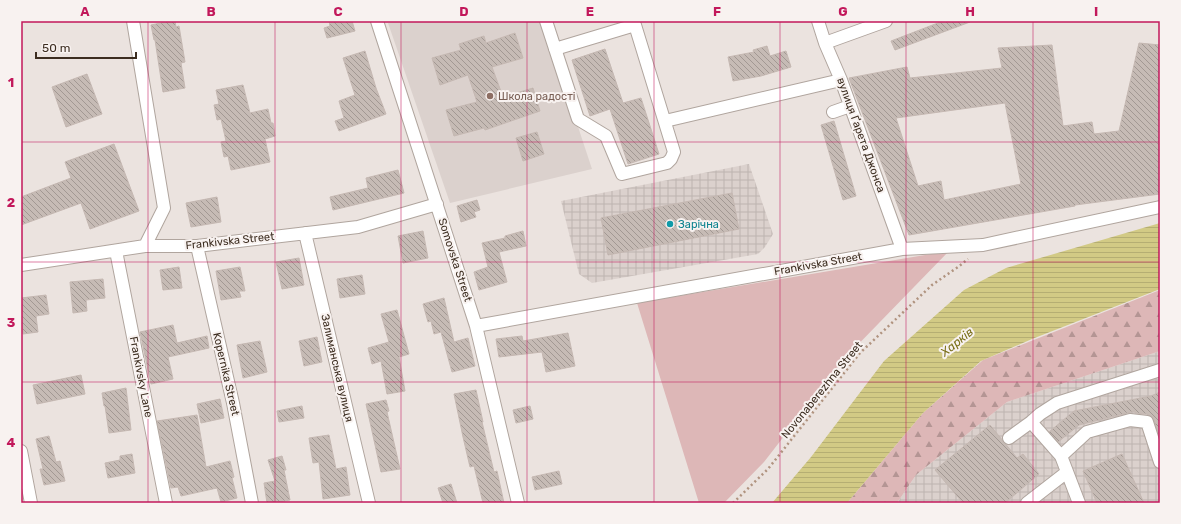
<svg xmlns="http://www.w3.org/2000/svg" width="1181" height="524" font-family="Rubik,sans-serif">
  <defs>
    <pattern id="industrial-grid" width="8" height="8" patternUnits="userSpaceOnUse"><rect width="8" height="8" fill="#dbd1cd"/><path d="M0 4h8M4 0v8" fill="none" stroke="#bdb4b0"/></pattern>
    <pattern id="forest-firs" width="22" height="20" patternUnits="userSpaceOnUse"><rect width="22" height="20" fill="#ddb7b7"/><path d="M5 1l3.5 6h-7zM16 11l3.5 6h-7z" fill="#b49594"/></pattern>
    <pattern id="water-rules" width="6" height="5" patternUnits="userSpaceOnUse"><rect width="6" height="5" fill="#d2ca85"/><path d="M0 2.5h6" fill="none" stroke="#b5ae73"/></pattern>
    <pattern id="building-back-hatch" width="6" height="6" patternUnits="userSpaceOnUse"><rect width="6" height="6" fill="#c6bbb5"/><path d="M-1 5l2 2M0 0l6 6M5-1l2 2" fill="none" stroke="#a29893"/></pattern>
  </defs>
  <rect width="100%" height="100%" fill="#ebe3df"/>
  <path fill="#dbd1cd" d="M 395,21 L 543,21 L 592,169 L 450,203 L 388,23 Z"/>
  <path fill="url(#industrial-grid)" d="M 749,164 L 773,234 L 765,247 L 758,254 L 592,283 L 579,274 L 561,201 Z
    M 1160,351 L 1160,503 L 897,503 L 916,475 L 1007,402 Z"/>
  <path fill="#ddb7b7" d="M 949,251 L 844,359 L 764,462 L 724,503 L 699,503 L 637,303 Z"/>
  <path fill="url(#forest-firs)" d="M 1160,290 L 1160,351 L 1007,402 L 916,475 L 897,503 L 847,503 L 923,413 L 983,360 Z"/>
  <path fill="url(#water-rules)" d="M 1160,223 L 1160,289 L 1032,339 L 981,361 L 923,413 L 847,503 L 772,503 L 811,457 L 884,361 L 964,290 L 1006,268 Z"/>
  <path fill="url(#building-back-hatch)" stroke="#c5b8b2" fill-rule="evenodd" d="M 170,21 L 175,21 L 176,27 L 179,26 L 185,62 L 181,63 L 185,88 L 163,92 L 155,40 L 154,40 L 151,25 Z
    M 329,21 L 352,21 L 355,31 L 327,38 L 324,28 L 330,26 Z
    M 943,21 L 969,21 L 970,22 L 895,50 L 891,41 Z
    M 515,33 L 523,58 L 492,67 L 503,97 L 533,88 L 540,111 L 485,130 L 484,128 L 454,136 L 446,110 L 477,102 L 468,75 L 440,85 L 432,58 L 461,50 L 459,44 L 484,36 L 486,43 Z
    M 1139,43 L 1160,45 L 1160,194 L 1075,205 L 1075,206 L 909,235 L 849,78 L 907,67 L 910,78 L 1002,68 L 998,48 L 1052,45 L 1063,126 L 1092,122 L 1094,134 L 1119,131 ZM 1005,103 L 1021,184 L 944,200 L 941,181 L 918,186 L 896,118 Z
    M 767,46 L 770,56 L 786,51 L 791,67 L 761,76 L 733,81 L 728,57 L 754,52 L 753,50 Z
    M 605,49 L 623,103 L 641,98 L 659,154 L 628,164 L 610,109 L 590,116 L 572,60 Z
    M 365,51 L 376,88 L 386,114 L 339,131 L 335,121 L 344,118 L 339,101 L 355,95 L 343,58 Z
    M 87,74 L 102,114 L 66,127 L 52,87 Z
    M 243,85 L 250,113 L 268,109 L 271,123 L 273,123 L 275,136 L 265,139 L 270,162 L 231,170 L 228,156 L 224,157 L 221,142 L 226,141 L 221,119 L 217,120 L 214,105 L 219,104 L 216,90 Z
    M 834,121 L 856,196 L 843,200 L 821,125 Z
    M 537,132 L 544,154 L 523,161 L 516,138 Z
    M 114,144 L 139,211 L 90,229 L 81,203 L 21,225 L 21,197 L 71,178 L 65,162 Z
    M 398,170 L 404,193 L 333,210 L 330,197 L 368,188 L 366,178 Z
    M 732,193 L 739,229 L 608,255 L 601,218 Z
    M 217,197 L 221,222 L 191,227 L 186,203 Z
    M 477,200 L 480,210 L 474,212 L 476,217 L 461,222 L 457,206 Z
    M 423,231 L 428,258 L 403,263 L 398,236 Z
    M 523,231 L 526,246 L 499,252 L 507,282 L 479,290 L 474,272 L 488,267 L 482,243 L 505,238 L 505,236 Z
    M 299,258 L 304,285 L 282,289 L 276,262 Z
    M 179,267 L 182,288 L 163,290 L 160,270 Z
    M 240,267 L 245,291 L 239,291 L 241,297 L 221,300 L 216,271 Z
    M 362,275 L 365,294 L 340,298 L 337,279 Z
    M 103,279 L 105,298 L 86,300 L 87,311 L 73,313 L 70,282 Z
    M 46,295 L 49,314 L 36,316 L 38,332 L 23,334 L 21,322 L 21,298 Z
    M 444,298 L 454,342 L 468,338 L 475,366 L 452,372 L 441,332 L 434,334 L 431,321 L 428,322 L 423,304 Z
    M 397,310 L 409,354 L 399,357 L 405,391 L 387,394 L 381,361 L 372,364 L 368,348 L 389,342 L 381,314 Z
    M 173,325 L 177,343 L 207,336 L 209,348 L 168,357 L 173,379 L 151,384 L 140,332 Z
    M 568,333 L 575,366 L 546,372 L 542,352 L 499,357 L 496,339 L 522,336 L 523,341 Z
    M 317,337 L 322,362 L 304,366 L 299,341 Z
    M 260,341 L 267,372 L 243,378 L 237,345 Z
    M 81,375 L 85,394 L 37,404 L 33,385 Z
    M 126,388 L 131,430 L 109,433 L 105,406 L 104,406 L 102,393 Z
    M 476,390 L 483,422 L 482,422 L 494,472 L 497,471 L 504,503 L 483,503 L 474,466 L 470,467 L 463,437 L 454,394 Z
    M 1160,392 L 1160,438 L 1154,420 L 1152,417 L 1147,414 L 1135,413 L 1135,411 L 1079,425 L 1058,442 L 1049,432 L 1074,411 L 1151,396 Z
    M 220,399 L 224,418 L 201,423 L 197,404 Z
    M 386,400 L 389,411 L 387,412 L 400,469 L 381,472 L 366,404 Z
    M 302,406 L 304,418 L 279,422 L 277,411 Z
    M 530,406 L 533,419 L 516,423 L 513,410 Z
    M 197,415 L 206,467 L 230,461 L 234,477 L 232,478 L 237,498 L 221,502 L 217,488 L 181,496 L 178,487 L 171,488 L 157,421 Z
    M 990,425 L 1017,458 L 1023,454 L 1039,474 L 1005,503 L 963,503 L 935,470 Z
    M 329,435 L 336,469 L 346,467 L 350,495 L 323,499 L 319,462 L 313,463 L 309,438 Z
    M 49,436 L 56,462 L 60,461 L 65,481 L 44,485 L 40,469 L 43,469 L 36,439 Z
    M 132,454 L 135,473 L 108,478 L 105,463 L 120,460 L 120,456 Z
    M 1122,454 L 1144,503 L 1097,503 L 1083,471 Z
    M 282,456 L 286,470 L 284,470 L 290,500 L 274,503 L 267,503 L 264,483 L 275,481 L 268,460 Z
    M 559,471 L 562,484 L 535,490 L 532,477 Z
    M 451,484 L 457,503 L 443,503 L 438,488 Z"/>
  <g fill="none" stroke-linecap="round" stroke-linejoin="round">
    <g stroke="#b0a59e" stroke-width="14">
      <path id="minor" d="M 133,21 L 164,208 L 145,246
        M 377,21 L 476,326 L 518,503
        M 546,21 L 578,119 L 606,136 L 622,174 L 667,163 L 671,159 L 674,152 L 635,25 L 555,49
        M 818,21 L 825,43 L 841,80 L 902,249
        M 825,43 L 886,21
        M 833,112 L 850,106
        M 665,121 L 841,80
        M 305,233 L 369,503
        M 197,246 L 233,403 L 252,503
        M 116,251 L 166,503
        M 21,265 L 145,246 L 197,246 L 358,227 L 437,204
        M 476,326 L 902,249 L 983,245 L 1160,207
        M 1031,422 L 1061,456 L 1079,503
        M 1009,438 L 1031,422 L 1040,414 L 1057,403 L 1160,370
        M 21,451 L 31,503
        M 1061,456 L 1087,432 L 1130,420 L 1147,422 L 1160,462
        M 1027,503 L 1067,472"/>
    </g>
    <path stroke="#b0937f" stroke-width="2.5" stroke-dasharray="2 3" stroke-linecap="butt" d="M 733,503 L 768,469 L 860,353 L 932,285 L 958,267 L 968,259"/>
    <use href="#minor" stroke="#fff" stroke-width="12"/>
  </g>
  <path fill="none" stroke="#c2185b" stroke-width="1" stroke-opacity="0.55" d="M 148,21 L 148,503M 275,21 L 275,503M 401,21 L 401,503M 527,21 L 527,503M 654,21 L 654,503M 780,21 L 780,503M 906,21 L 906,503M 1033,21 L 1033,503M 21,142 L 1160,142M 21,262 L 1160,262M 21,382 L 1160,382"/>
  <circle fill="#8d6e63" stroke="#f8f2f0" stroke-width="1.5" cx="490" cy="96" r="4"/>
  <circle fill="#0f9aa8" stroke="#f8f2f0" stroke-width="1.5" cx="670" cy="224" r="4"/>
  <g text-anchor="middle" dominant-baseline="central" stroke-width="4" stroke-linejoin="round" paint-order="stroke">
    <g font-size="11" fill="#785e54" stroke="#f8f2f0" text-anchor="start">
      <text x="498" y="96">Школа радості</text>
    </g>
    <g font-size="11" fill="#3c2d20" stroke="#f8f2f0">
      <text transform="translate(861 135) rotate(70)">вулиця Ґарета Джонса</text>
      <text transform="translate(230 241) rotate(-6)">Frankivska Street</text>
      <text transform="translate(455 260) rotate(72)">Somovska Street</text>
      <text transform="translate(818 264) rotate(-10)">Frankivska Street</text>
      <text transform="translate(337 368) rotate(77)">Залиманська вулиця</text>
      <text transform="translate(226 374) rotate(77)">Kopernika Street</text>
      <text transform="translate(141 377) rotate(79)">Frankivsky Lane</text>
      <text transform="translate(822 390) rotate(-51)">Novonaberezhna Street</text>
    </g>
    <g font-size="11" fill="#0d838f" stroke="#f8f2f0" text-anchor="start">
      <text x="678" y="224">Зарічна</text>
    </g>
    <g font-size="12" font-style="italic" fill="#796f18" stroke="#f8f2f0">
      <text transform="translate(957 342) rotate(-39)">Харків</text>
    </g>
  </g>
  <rect width="1181" height="524" fill="none" stroke="#f8f2f0" stroke-width="44"/>
  <path d="M36 52v6h100v-6" fill="none" stroke="#3c2d20" stroke-width="2"/>
  <text x="42" y="52" font-size="12" fill="#3c2d20" stroke="#f8f2f0" stroke-width="3" paint-order="stroke">50 m</text>
  <rect x="22" y="22" width="1137" height="480" fill="none" stroke="#c2185b" stroke-width="1.5"/>
  <g font-size="13" text-anchor="middle" font-weight="bold" fill="#c2185b">
    <text x="85" y="16">A</text>
    <text x="211" y="16">B</text>
    <text x="338" y="16">C</text>
    <text x="464" y="16">D</text>
    <text x="590" y="16">E</text>
    <text x="717" y="16">F</text>
    <text x="843" y="16">G</text>
    <text x="970" y="16">H</text>
    <text x="1096" y="16">I</text>
    <text x="11" y="87">1</text>
    <text x="11" y="207">2</text>
    <text x="11" y="327">3</text>
    <text x="11" y="447">4</text>
  </g>
</svg>
